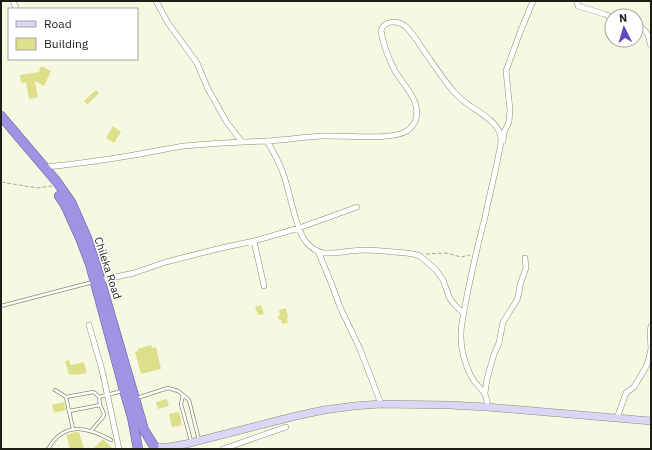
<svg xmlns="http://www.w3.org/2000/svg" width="652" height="450" font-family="'IBM Plex Sans',sans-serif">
  <rect width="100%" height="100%" fill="#f7f8e1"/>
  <path fill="#dedf8b" d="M 41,66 L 51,71 L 44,86 L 35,81 L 38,97 L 29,99 L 26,82 L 21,83 L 20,75 L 39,72 Z
    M 96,90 L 99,93 L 87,105 L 84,101 Z
    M 113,126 L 121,132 L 114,143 L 106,138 Z
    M 261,305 L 264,314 L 258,315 L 255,307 Z
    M 286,308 L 288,318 L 287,318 L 288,323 L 282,324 L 281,320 L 279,320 L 278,316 L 280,315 L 279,310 Z
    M 151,345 L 152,348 L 156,347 L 161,369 L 141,374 L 135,352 L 138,351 L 137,349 Z
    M 69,360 L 71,365 L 84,362 L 87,373 L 76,375 L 75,374 L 69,375 L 65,361 Z
    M 167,399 L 169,406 L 158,409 L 156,402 Z
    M 64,402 L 66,410 L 54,413 L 52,405 Z
    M 179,412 L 182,425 L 172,427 L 169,414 Z
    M 76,432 L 79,432 L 84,449 L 70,449 L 66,435 Z
    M 103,439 L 113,449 L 93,449 Z"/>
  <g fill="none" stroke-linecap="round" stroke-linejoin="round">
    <g stroke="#8b8b76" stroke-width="4">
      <path id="service" d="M 1,306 L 93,282
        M 55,390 L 66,397 L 93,392 L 95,393 L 99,397 L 122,391
        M 183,395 L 189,400 L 199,440
        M 66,397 L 73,429
        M 137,398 L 168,388 L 178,391 L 183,395 L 181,404 L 191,441
        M 69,411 L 100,405 L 99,397
        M 91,431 L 103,417 L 104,414 L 100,405
        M 48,449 C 64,421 87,427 111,440"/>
    </g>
    <g stroke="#8b8b76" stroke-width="6">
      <path id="minor" d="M 13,1 L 16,8
        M 156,1 L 168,23 L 197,63 L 208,89 L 226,121 L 241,141
        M 577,1 L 578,6 L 604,14 L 612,17
        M 636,25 C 646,30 649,33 650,44 L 651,45
        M 267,141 C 273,151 279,162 283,173 C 290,192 295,227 306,242 C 311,248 317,252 324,253 C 337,254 351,250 364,250 C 378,250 392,252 406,253 L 413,254 L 420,256 L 436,270 L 443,280 L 450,299 L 455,305 L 464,314
        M 503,141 L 504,132 L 509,122 L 510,110 L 506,71 L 519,35 L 533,1
        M 44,167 C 70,165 96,161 122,157 C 143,154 163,149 184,146 C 212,143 239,142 266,141 C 285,140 304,137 323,136 C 343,135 391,141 407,131 C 410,129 413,125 415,122 C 423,103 404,86 395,71 C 389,59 383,44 381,31 C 384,20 397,20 405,26 C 412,32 417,40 422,48 C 432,62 442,78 454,92 C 457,95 461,99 465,102 C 475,110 497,121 500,134 C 503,142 499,150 498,158 C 494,178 489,197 485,217 C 476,252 468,287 462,323 C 459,341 463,360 471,376 C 478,390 488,389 487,407
        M 254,241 L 264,286
        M 318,251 L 332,285 L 340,307 L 360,349 L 381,404
        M 101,280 L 134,273 L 166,262 L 217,249 L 254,241 L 299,228 L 357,207
        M 89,325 L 102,370 L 119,449
        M 485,393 L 487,379 L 494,354 L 499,343 L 503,322 L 517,300 L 519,292 L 520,285 L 526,268 L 525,258
        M 617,418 L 626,393 L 634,387 L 647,365 L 651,349 L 650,331 L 651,326
        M 223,449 L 286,427"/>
    </g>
    <g stroke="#8b8b76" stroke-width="8">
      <path id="secondary" d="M 157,447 L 168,447 L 186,444 L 296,416 L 324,410 L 354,406 L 381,404 L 449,405 L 487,407 L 651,421"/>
    </g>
    <g stroke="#625898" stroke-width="10">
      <path id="trunk" d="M 1,116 L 57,182 L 71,202 L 87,238 L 95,262 L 144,430 L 154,446
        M 59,196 L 65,205 L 80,238 L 90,264 L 124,390 L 132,417 L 138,449"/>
    </g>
    <path stroke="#a9aa98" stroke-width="1" stroke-dasharray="4 2" stroke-linecap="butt" d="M 1,182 L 37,188 L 52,186
      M 426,254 L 446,253 L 461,257 L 470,255"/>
    <use href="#service" stroke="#fff" stroke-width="2.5"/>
    <use href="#minor" stroke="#fff" stroke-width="5"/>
    <use href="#secondary" stroke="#dbd6f5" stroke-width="7"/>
    <use href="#trunk" stroke="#9f93e4" stroke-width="9"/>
  </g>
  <g text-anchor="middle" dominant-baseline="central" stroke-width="3" stroke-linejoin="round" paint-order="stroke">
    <g font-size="11" fill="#1e1e16" stroke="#fff">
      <text transform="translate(108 268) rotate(72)">Chileka Road</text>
    </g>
  </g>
  <rect width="652" height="450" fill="none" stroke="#1e1e16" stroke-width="4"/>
  <rect x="8" y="8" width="130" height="52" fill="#ffffff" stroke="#a5a5a2"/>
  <rect x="16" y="21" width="20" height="6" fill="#dbd6f5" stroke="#a5a5a2"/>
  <text x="44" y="28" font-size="12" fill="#1e1e16">Road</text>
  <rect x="16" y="38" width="20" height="12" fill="#dedf8b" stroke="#a5a5a2"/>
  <text x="44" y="48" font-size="12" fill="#1e1e16">Building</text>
  <g transform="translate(624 28) rotate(355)"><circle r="19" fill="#ffffff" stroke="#a5a5a2"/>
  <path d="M0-3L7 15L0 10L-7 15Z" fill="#6248c0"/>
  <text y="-6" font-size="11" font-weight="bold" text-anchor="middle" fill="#1e1e16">N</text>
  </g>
</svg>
